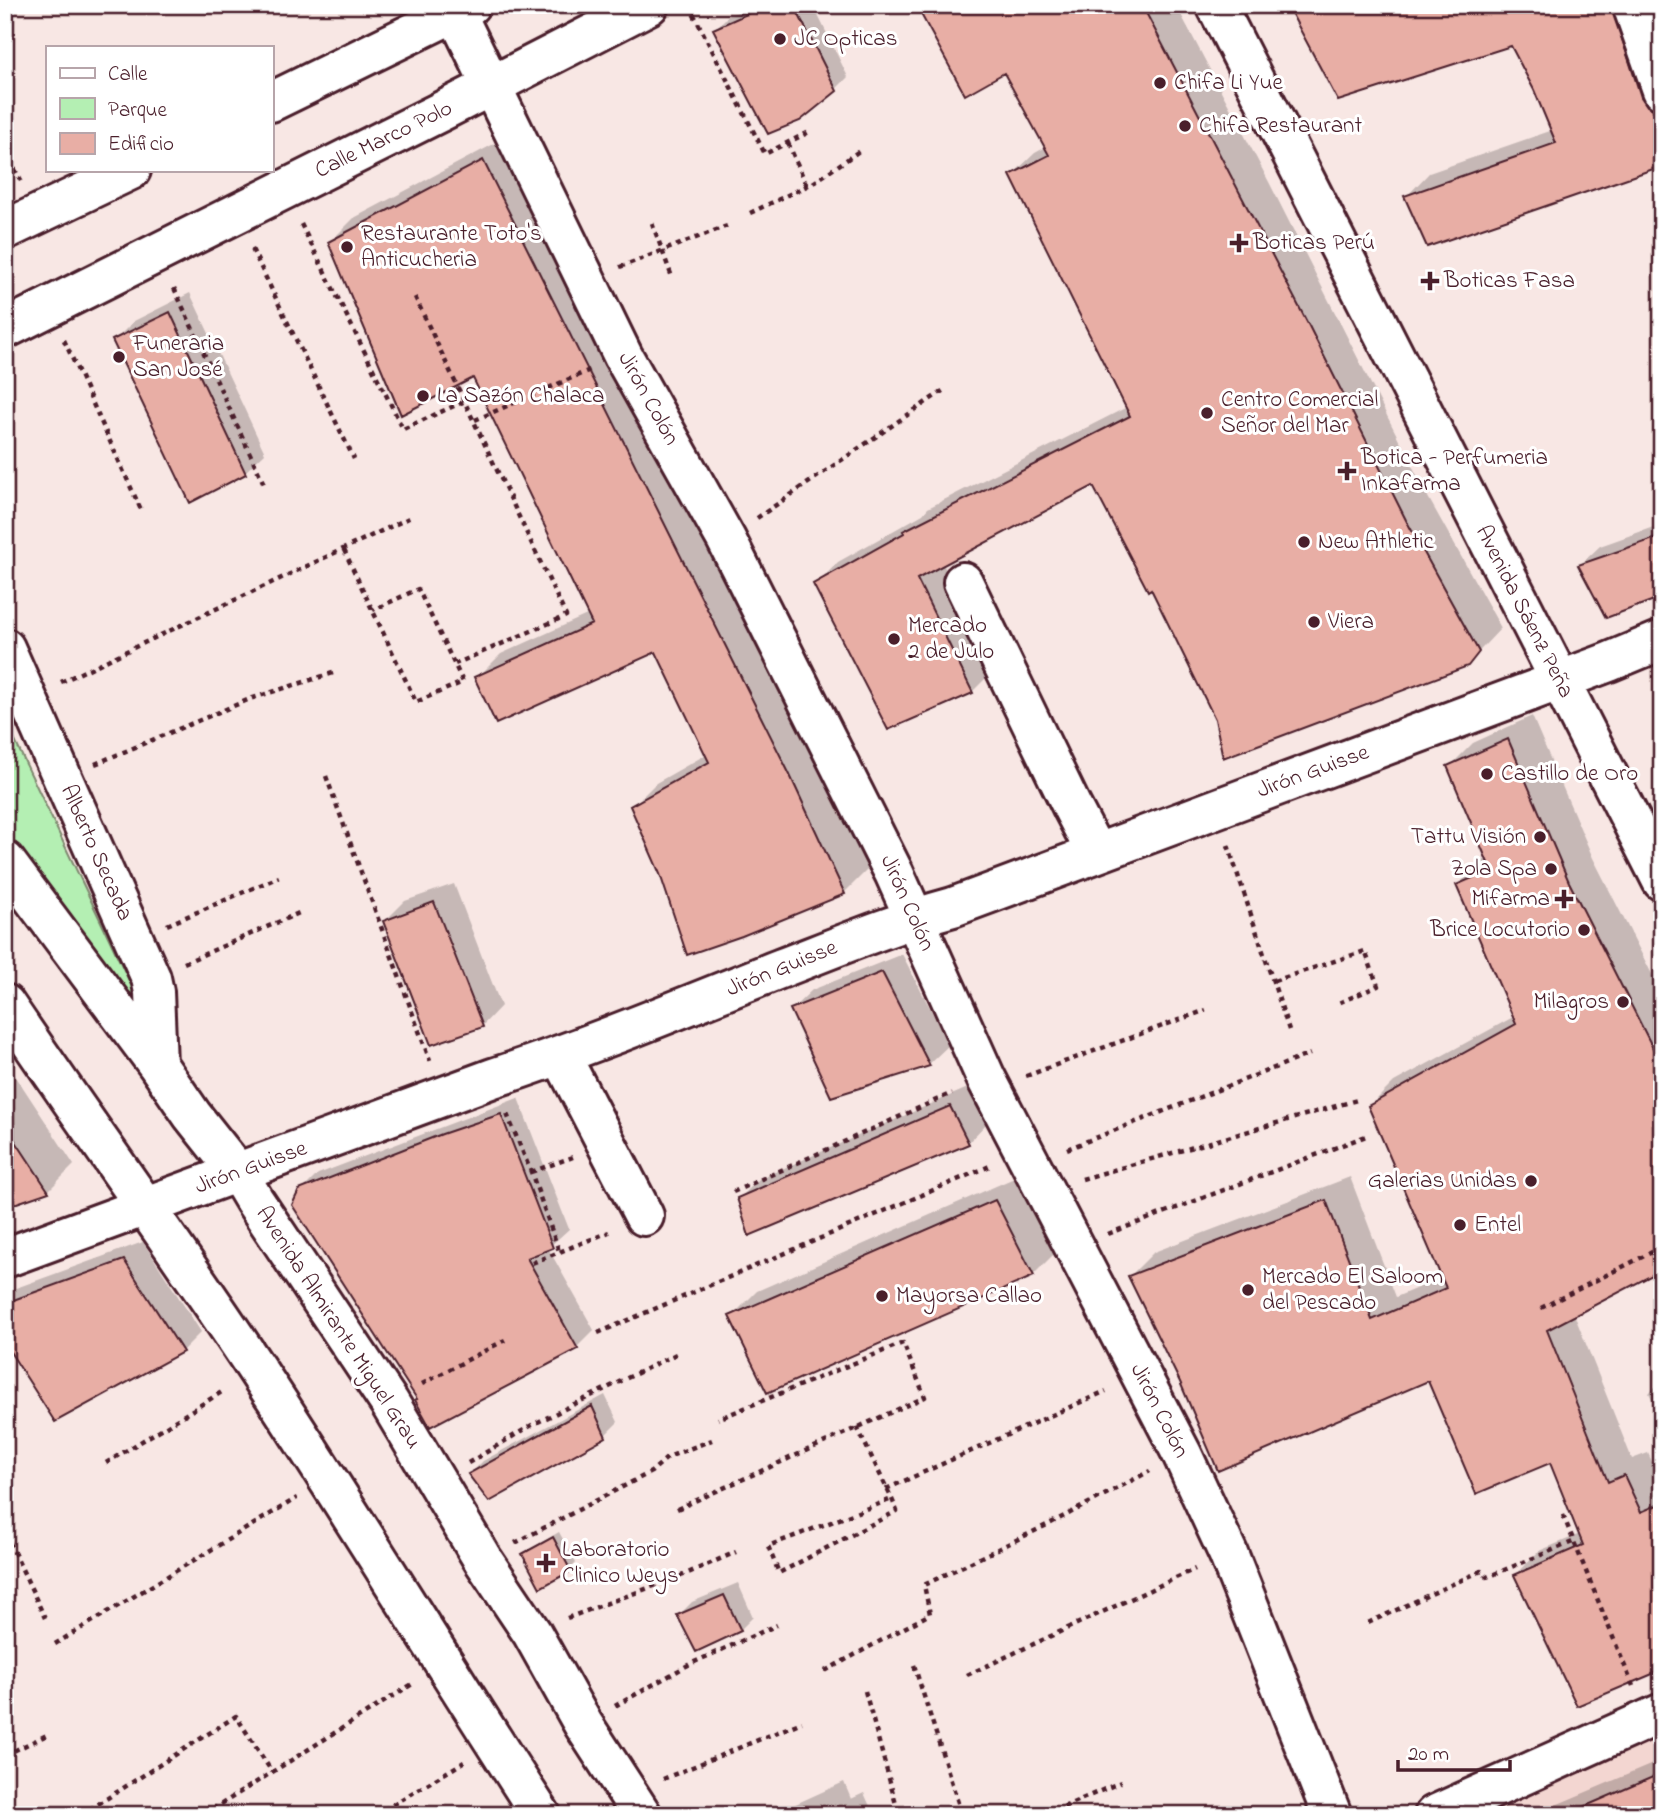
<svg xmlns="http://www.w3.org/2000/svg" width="1667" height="1820" font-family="'Indie Flower',sans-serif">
  <rect width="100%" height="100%" fill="#f8e7e4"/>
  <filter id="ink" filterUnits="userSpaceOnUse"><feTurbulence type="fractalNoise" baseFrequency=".0143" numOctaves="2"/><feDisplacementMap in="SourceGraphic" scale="14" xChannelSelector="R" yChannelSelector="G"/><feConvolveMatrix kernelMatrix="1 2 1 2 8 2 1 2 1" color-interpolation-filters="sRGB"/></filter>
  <g filter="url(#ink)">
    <path fill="#f3d6d1" d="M 1662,1720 L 1662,1815 L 1437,1815 Z"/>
    <path fill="#b4efb3" stroke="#7f876f" stroke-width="2" d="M 5,720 L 134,991 L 125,997 L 5,834 Z"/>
    <path fill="#0003" d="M 262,5 L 277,5 L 269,9 Z
      M 755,5 L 813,5 L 848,77 L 835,90 L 715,29 L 728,16 Z
      M 918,5 L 1176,5 L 1269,182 L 1428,497 L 1501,628 L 1467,664 L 1216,719 L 1152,587 L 1094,483 L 943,564 L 995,669 L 972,692 L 816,585 L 838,562 L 923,514 L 928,508 L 1127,407 L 1012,175 L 1035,153 L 1046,147 L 1005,70 Z
      M 1289,5 L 1640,5 L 1662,67 L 1662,164 L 1406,197 L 1429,173 L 1553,130 L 1536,89 L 1512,44 Z
      M 507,137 L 813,749 L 868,869 L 844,893 L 662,874 L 632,807 L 656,783 L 707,754 L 657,650 L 477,678 L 501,654 L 589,614 L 474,375 L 330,242 L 354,218 Z
      M 190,293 L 265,453 L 245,472 L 191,500 L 114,341 L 134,321 Z
      M 1662,524 L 1662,595 L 1580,565 L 1600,546 Z
      M 1532,716 L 1593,858 L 1662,994 L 1662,1268 L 1574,1314 L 1632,1459 L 1648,1453 L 1662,1483 L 1662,1668 L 1516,1575 L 1539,1551 L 1580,1534 L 1551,1461 L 1429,1378 L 1181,1381 L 1130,1276 L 1154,1252 L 1350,1177 L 1396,1297 L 1443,1277 L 1370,1106 L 1394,1082 L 1515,1016 L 1458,885 L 1482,861 L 1488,859 L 1449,767 L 1473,743 Z
      M 454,884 L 501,1006 L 482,1026 L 385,921 L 405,901 Z
      M 902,954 L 949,1045 L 929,1064 L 792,1009 L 812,990 Z
      M 5,1060 L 74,1165 L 48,1191 L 5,1205 Z
      M 970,1087 L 987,1123 L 968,1143 L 739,1199 L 759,1179 Z
      M 518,1098 L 569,1229 L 548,1248 L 594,1330 L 577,1347 L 431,1424 L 419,1399 L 301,1191 L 318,1174 Z
      M 1021,1175 L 1059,1249 L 1033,1275 L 732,1316 L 757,1291 Z
      M 143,1242 L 201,1332 L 182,1351 L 55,1420 L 5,1340 L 5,1292 Z
      M 1662,1380 L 1662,1419 L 1649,1393 Z
      M 605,1395 L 618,1422 L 605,1435 L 470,1474 L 483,1461 Z
      M 559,1532 L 576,1563 L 570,1569 L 524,1555 L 530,1549 Z
      M 738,1583 L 753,1617 L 740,1630 L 679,1615 L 692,1602 Z
      M 1662,1760 L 1662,1815 L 1532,1815 Z
      M 844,1782 L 851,1799 L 864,1793 L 874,1815 L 781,1815 L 789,1807 Z"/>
    <path fill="#e8aea5" stroke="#4a1f2b" stroke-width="2" d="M 767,5 L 794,5 L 837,91 L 800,121 L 768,134 L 713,29 Z
      M 916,5 L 1142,5 L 1309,326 L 1406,520 L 1479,652 L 1468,666 L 1223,758 L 1215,719 L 1151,589 L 1148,591 L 1093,486 L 917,579 L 973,693 L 888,730 L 813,584 L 904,533 L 903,531 L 1130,416 L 1010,175 L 1049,155 L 1004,73 L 965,95 Z
      M 1287,5 L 1611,5 L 1641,97 L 1647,106 L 1658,111 L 1662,124 L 1662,166 L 1427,247 L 1404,196 L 1556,143 L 1534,90 L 1511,46 L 1338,101 Z
      M 483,160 L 789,773 L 845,894 L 742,936 L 687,955 L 660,874 L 630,806 L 709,762 L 656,652 L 496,724 L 474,677 L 592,624 L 473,378 L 401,415 L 328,242 Z
      M 170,312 L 246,474 L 190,503 L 112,340 Z
      M 1662,536 L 1662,597 L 1606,618 L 1578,565 Z
      M 1508,739 L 1569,882 L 1662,1066 L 1662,1270 L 1547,1330 L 1608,1482 L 1624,1475 L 1641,1512 L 1662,1503 L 1662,1670 L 1577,1706 L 1514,1575 L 1583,1545 L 1550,1463 L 1476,1494 L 1428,1381 L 1218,1471 L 1180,1382 L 1128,1276 L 1326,1200 L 1372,1320 L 1446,1288 L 1368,1106 L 1516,1024 L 1456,885 L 1491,870 L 1447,766 Z
      M 434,902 L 483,1027 L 431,1045 L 383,921 Z
      M 882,972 L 930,1066 L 831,1097 L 790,1009 Z
      M 950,1106 L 969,1144 L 749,1236 L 737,1198 Z
      M 501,1114 L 553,1248 L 527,1258 L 578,1349 L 430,1427 L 415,1400 L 417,1399 L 292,1205 L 299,1190 L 442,1134 Z
      M 5,1125 L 49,1192 L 5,1207 Z
      M 995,1200 L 1034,1276 L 767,1393 L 729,1316 Z
      M 124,1260 L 183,1352 L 55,1422 L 5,1344 L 5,1303 Z
      M 592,1406 L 606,1437 L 489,1502 L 468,1474 Z
      M 553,1537 L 571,1571 L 540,1588 L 522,1554 Z
      M 724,1595 L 741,1631 L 696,1652 L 677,1615 Z
      M 1662,1773 L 1662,1815 L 1565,1815 Z"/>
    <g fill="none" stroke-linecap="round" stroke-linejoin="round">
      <g stroke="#4a1f2b" stroke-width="44">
        <path id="minor" d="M 452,5 L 623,356 L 726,539 L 894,873 L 986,1078 L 1182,1454 L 1228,1553 L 1332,1815
          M 1216,5 L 1662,881
          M 1632,5 L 1662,90
          M 963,582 L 1072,807 L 1096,853
          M 561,1056 L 644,1216
          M 5,1258 L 493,1078 C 591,1046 686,1006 782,968 C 839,946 894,923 953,907 L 1609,662 L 1662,640
          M 1434,1815 L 1662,1713"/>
      </g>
      <g stroke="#4a1f2b" stroke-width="44">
        <path id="major" d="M 271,102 L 470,5
          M 5,230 L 131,170
          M 5,329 L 442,111 L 649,5
          M 5,648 L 151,978 L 154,992 L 157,1064
          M 5,861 L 157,1064 L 192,1115 L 238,1173 L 254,1200 L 389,1402 L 483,1560 L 532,1633 L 583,1724 L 642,1815
          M 5,1004 C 88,1127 175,1246 257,1370 C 354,1517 445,1667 541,1815"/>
      </g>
      <path stroke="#4a1f2b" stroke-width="4.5" stroke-dasharray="5 5" stroke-linecap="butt" d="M 689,5 L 765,154 L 809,132
        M 788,143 L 807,186
        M 5,151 L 21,181
        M 750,213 L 813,183 L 862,149
        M 652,223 L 672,277
        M 301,224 L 403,429 L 465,401
        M 252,249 L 354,459
        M 620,267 L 727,226
        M 174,288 L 264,484
        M 415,297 L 566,616 L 455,664
        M 64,340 L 142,512
        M 475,420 L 590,370
        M 757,518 L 944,390
        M 344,550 L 416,702 L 463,682 L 418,589 L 373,610
        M 61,682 L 411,517
        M 95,764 L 250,699 L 333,673
        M 326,776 L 430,1061
        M 1228,845 L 1289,1030
        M 167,925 L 279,877
        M 184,963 L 299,913
        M 1274,981 L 1365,951 L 1378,986 L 1336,1004
        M 1026,1076 L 1206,1010
        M 507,1114 L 531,1172 L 559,1251
        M 1067,1149 L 1310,1054
        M 531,1172 L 573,1157
        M 1082,1179 L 1357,1100
        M 733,1192 L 952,1093
        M 1108,1234 L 1366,1136
        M 532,1263 L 609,1232
        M 1541,1308 L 1662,1247
        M 598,1333 L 990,1166
        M 422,1384 L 505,1340
        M 857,1427 L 892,1499 L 897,1511 L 779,1573 L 768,1546 L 892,1499
        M 106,1463 L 225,1390
        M 468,1463 L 532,1425 L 678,1353
        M 886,1489 L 1106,1391
        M 677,1509 L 925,1397 L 903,1343 L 718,1419
        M 1563,1515 L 1633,1686
        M 5,1533 L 45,1618
        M 515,1543 L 651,1472 L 668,1457 L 712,1440
        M 567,1618 L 681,1576 L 736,1552
        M 1368,1623 L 1481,1571 L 1487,1577 L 1575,1541
        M 55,1644 L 297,1498
        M 914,1665 L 962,1815
        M 825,1671 L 930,1614 L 924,1585 L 1051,1523 L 1150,1471
        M 967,1675 L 1195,1569
        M 865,1691 L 899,1815
        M 615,1706 L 690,1664 L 777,1625
        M 5,1755 L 47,1735
        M 663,1779 L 802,1722
        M 81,1815 L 236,1716 L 272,1772
        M 204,1815 L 414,1683
        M 375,1815 L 464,1762
        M 1045,1815 L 1121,1782"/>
      <use href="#minor" stroke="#fff" stroke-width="38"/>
      <use href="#major" stroke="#fff" stroke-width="38"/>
    </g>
  </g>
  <g fill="#4a1f2b" stroke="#fff" stroke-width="2.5">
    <circle cx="780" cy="39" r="7"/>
    <circle cx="1160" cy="83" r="7"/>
    <circle cx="1185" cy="126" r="7"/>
    <path d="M1235.5 232.5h7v7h7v7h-7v7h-7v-7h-7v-7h7z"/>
    <circle cx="347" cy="247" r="7"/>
    <path d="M1426.5 270.5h7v7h7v7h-7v7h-7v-7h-7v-7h7z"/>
    <circle cx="119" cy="357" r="7"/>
    <circle cx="423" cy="396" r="7"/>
    <circle cx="1207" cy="413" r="7"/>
    <path d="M1343.5 460.5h7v7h7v7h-7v7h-7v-7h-7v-7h7z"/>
    <circle cx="1304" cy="542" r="7"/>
    <circle cx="1314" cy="622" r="7"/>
    <circle cx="894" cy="639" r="7"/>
    <circle cx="1487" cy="774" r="7"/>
    <circle cx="1540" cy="837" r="7"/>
    <circle cx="1551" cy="869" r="7"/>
    <path d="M1560.5 888.5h7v7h7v7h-7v7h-7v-7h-7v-7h7z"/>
    <circle cx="1584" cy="930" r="7"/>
    <circle cx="1623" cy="1002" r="7"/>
    <circle cx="1531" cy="1181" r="7"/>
    <circle cx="1460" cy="1225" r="7"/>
    <circle cx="1248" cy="1290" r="7"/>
    <circle cx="882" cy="1296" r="7"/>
    <path d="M542.5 1552.5h7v7h7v7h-7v7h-7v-7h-7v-7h7z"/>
  </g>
  <g text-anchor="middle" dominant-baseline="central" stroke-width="6" stroke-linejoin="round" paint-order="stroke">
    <g font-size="23" fill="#4a1f2b" stroke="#fff" text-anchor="start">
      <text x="794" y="39">JC Opticas</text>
      <text x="1174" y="83">Chifa Li Yue</text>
      <text x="1199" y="126">Chifa Restaurant</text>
      <text x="361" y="234">Restaurante Toto's<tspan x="361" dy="26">Anticucheria</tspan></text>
      <text x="1253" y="243">Boticas Perú</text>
      <text x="1444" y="281">Boticas Fasa</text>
      <text x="133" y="344">Funeraria<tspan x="133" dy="26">San José</tspan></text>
      <text x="437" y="396">La Sazón Chalaca</text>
      <text x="1221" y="400">Centro Comercial<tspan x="1221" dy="26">Señor del Mar</tspan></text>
      <text x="1361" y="458">Botica - Perfumeria<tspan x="1361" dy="26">Inkafarma</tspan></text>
      <text x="1318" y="542">New Athletic</text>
      <text x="1328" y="622">Viera</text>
      <text x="908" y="626">Mercado<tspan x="908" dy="26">2 de Julo</tspan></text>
      <text x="1501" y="774">Castillo de Oro</text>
      <text x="1526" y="837" text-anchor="end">Tattu Visión</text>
      <text x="1537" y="869" text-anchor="end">Zola Spa</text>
      <text x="1550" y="899" text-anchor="end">Mifarma</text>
      <text x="1570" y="930" text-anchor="end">Brice Locutorio</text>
      <text x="1609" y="1002" text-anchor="end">Milagros</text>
      <text x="1517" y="1181" text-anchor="end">Galerias Unidas</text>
      <text x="1474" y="1225">Entel</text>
      <text x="1262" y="1277">Mercado El Saloom<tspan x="1262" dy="26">del Pescado</tspan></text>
      <text x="896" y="1296">Mayorsa Callao</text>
      <text x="562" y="1550">Laboratorio<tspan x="562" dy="26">Clinico Weys</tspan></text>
    </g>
    <g font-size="23" fill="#4a1f2b" stroke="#fff">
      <text transform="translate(384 140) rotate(-26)">Calle Marco Polo</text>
      <text transform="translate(648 399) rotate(61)">Jirón Colón</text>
      <text transform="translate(1524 612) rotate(63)">Avenida Sáenz Peña</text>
      <text transform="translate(1313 772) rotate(-20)">Jirón Guisse</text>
      <text transform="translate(96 853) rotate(66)">Alberto Secada</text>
      <text transform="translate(907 903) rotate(66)">Jirón Colón</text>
      <text transform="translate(782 969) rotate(-22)">Jirón Guisse</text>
      <text transform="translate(251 1168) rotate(-20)">Jirón Guisse</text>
      <text transform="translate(338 1328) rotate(57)">Avenida Almirante Miguel Grau</text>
      <text transform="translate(1159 1411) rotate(63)">Jirón Colón</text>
    </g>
  </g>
  <rect width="1667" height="1820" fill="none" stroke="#fff" stroke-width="28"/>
  <rect x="14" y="14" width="1639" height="1792" fill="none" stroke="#4a1f2b" stroke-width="2.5" filter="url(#ink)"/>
  <rect x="46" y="46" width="228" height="126" fill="#ffffff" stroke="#b7a5aa" stroke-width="2"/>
  <rect x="60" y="68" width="35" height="10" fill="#ffffff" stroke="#b7a5aa" stroke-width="2"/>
  <text x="108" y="80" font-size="21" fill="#4a1f2b">Calle</text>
  <rect x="60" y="98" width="35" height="21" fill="#b4efb3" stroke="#b7a5aa" stroke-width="2"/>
  <text x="108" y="116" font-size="21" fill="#4a1f2b">Parque</text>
  <rect x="60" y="133" width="35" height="21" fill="#e8aea5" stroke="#b7a5aa" stroke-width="2"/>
  <text x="108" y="150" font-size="21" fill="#4a1f2b">Edificio</text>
  <path d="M1398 1760v10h112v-10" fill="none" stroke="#4a1f2b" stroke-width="3.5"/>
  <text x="1408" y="1760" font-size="21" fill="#4a1f2b" stroke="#ffffff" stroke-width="5" paint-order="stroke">20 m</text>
</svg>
